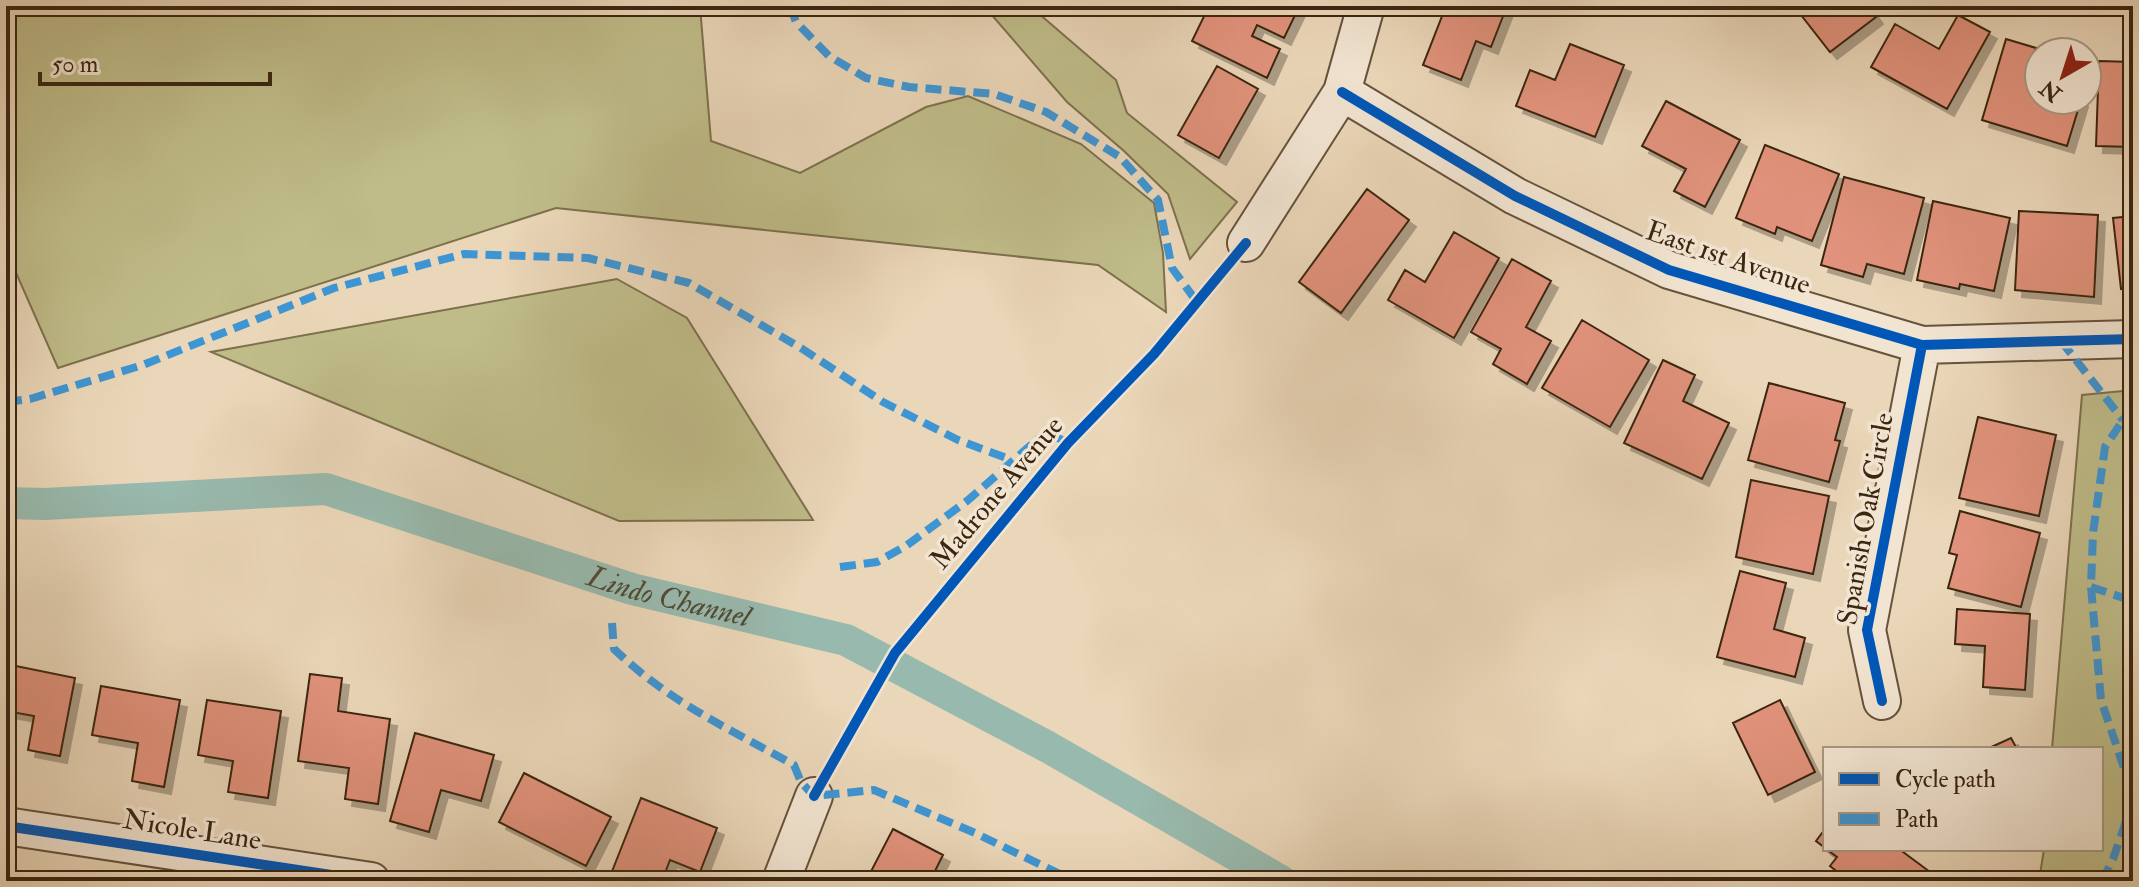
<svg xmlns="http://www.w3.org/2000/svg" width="2139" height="887" font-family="'IM FELL Double Pica',serif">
  <defs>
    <filter id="shadow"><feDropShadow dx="7" dy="7" stdDeviation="0" flood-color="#0004"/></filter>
  </defs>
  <rect width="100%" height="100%" fill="#ead6b8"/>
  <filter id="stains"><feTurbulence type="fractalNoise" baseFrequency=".0025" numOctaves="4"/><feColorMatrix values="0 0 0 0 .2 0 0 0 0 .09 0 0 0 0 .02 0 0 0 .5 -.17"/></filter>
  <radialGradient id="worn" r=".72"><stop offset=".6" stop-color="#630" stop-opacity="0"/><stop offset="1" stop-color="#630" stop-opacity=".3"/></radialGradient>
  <path fill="#bfbc89" stroke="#7d714d" stroke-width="2" d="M 6,6 L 700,6 L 711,141 L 800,173 L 926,107 L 968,96 L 1081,144 L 1154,203 L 1163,253 L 1166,312 L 1098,265 L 556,208 L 58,368 L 6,250 Z
    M 984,6 L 1030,6 L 1116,80 L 1127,113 L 1237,202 L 1190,259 L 1168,194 L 1124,151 L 1067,102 Z
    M 617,279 L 687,318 L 813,520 L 619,521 L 211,352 Z
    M 2133,390 L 2133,881 L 2039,881 L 2044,849 L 2101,849 L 2101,749 L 2052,749 L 2082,395 Z"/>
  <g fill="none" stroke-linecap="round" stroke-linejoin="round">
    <path stroke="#98b9ad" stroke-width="32" id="s1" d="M 6,503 L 45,504 L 326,489 L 632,589 L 846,640 L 1048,747 L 1281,881"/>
  </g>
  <path fill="#e1927c" stroke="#3b2611" stroke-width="2" filter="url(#shadow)" d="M 1209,6 L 1299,7 L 1284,38 L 1257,25 L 1252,36 L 1280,49 L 1267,78 L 1192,41 Z
    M 1446,6 L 1507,6 L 1491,47 L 1476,41 L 1461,80 L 1423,65 Z
    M 1794,6 L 1868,6 L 1876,17 L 1830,52 Z
    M 1958,15 L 1990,32 L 1947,109 L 1871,67 L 1895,24 L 1939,49 Z
    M 2006,39 L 2036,48 L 2028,75 L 2039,79 L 2039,100 L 2081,100 L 2067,146 L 1982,120 Z
    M 1570,44 L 1624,65 L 1595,137 L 1516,106 L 1530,70 L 1555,80 Z
    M 2099,61 L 2132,62 L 2133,147 L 2096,146 Z
    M 1217,66 L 1258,89 L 1219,158 L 1178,135 Z
    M 1666,101 L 1740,140 L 1705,207 L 1674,191 L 1686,169 L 1642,146 Z
    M 1765,145 L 1839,174 L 1812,241 L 1777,227 L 1775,234 L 1736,218 Z
    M 1844,177 L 1924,198 L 1904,274 L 1867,264 L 1863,277 L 1821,265 Z
    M 1367,189 L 1409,220 L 1341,313 L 1299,282 Z
    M 1933,201 L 2010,218 L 1994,291 L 1960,284 L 1959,289 L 1917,280 Z
    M 2019,211 L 2098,215 L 2094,297 L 2015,290 Z
    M 2133,216 L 2133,287 L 2121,289 L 2113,218 Z
    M 1454,232 L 1499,258 L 1454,338 L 1388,300 L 1405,270 L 1425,282 Z
    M 1512,259 L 1551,281 L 1526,327 L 1551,341 L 1527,384 L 1493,364 L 1501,349 L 1471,332 Z
    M 1582,320 L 1649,360 L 1610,427 L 1542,388 Z
    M 1663,360 L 1695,375 L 1683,401 L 1729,423 L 1702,479 L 1624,443 Z
    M 1769,383 L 1845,403 L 1835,440 L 1840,441 L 1829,482 L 1748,460 Z
    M 1978,417 L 2056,435 L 2039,516 L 1959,498 Z
    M 1751,480 L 1829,496 L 1813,574 L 1736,557 Z
    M 1960,511 L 2040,533 L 2021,607 L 1948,588 L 1957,555 L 1949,553 Z
    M 1740,571 L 1786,583 L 1774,629 L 1805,638 L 1795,677 L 1717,657 Z
    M 1957,609 L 2030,614 L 2025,690 L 1983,687 L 1985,646 L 1955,644 Z
    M 6,664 L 75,678 L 60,756 L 28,750 L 34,716 L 6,711 Z
    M 310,674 L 342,678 L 338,711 L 390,719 L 378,804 L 345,799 L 349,768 L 298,761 Z
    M 101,686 L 180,700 L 164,787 L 132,781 L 138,743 L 92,735 Z
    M 207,700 L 281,711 L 268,798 L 228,792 L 233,761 L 198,755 Z
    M 1780,700 L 1815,772 L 1768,795 L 1733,723 Z
    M 415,733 L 494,755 L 481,801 L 441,790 L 429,832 L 390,821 Z
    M 2011,738 L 2017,749 L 1987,749 Z
    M 524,773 L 611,817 L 586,866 L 499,822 Z
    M 641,798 L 717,828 L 700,872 L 670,860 L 662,881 L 629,881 L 611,874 Z
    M 893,829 L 943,855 L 930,881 L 866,881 Z
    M 1825,829 L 1825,848 L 1816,841 Z
    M 1826,849 L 1899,849 L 1930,872 L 1924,881 L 1849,881 L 1830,866 L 1837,857 Z"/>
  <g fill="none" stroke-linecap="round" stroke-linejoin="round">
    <g stroke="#67523b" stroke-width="40">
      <path id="minor" d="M 1342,92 L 1515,196 L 1669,270 L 1922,345 L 2133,339
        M 1246,243 L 1342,92 L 1366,6
        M 1882,701 L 1867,630 L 1922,345
        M 6,826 L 371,881
        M 781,881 L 814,796"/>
    </g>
    <use href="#minor" stroke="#f1e4d1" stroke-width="36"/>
    <path stroke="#3e95d3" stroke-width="8" stroke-dasharray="16 8" stroke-linecap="butt" d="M 790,6 L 796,22 L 829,56 L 866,78 L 909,87 L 994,94 L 1046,112 L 1120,157 L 1158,200 L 1172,268 L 1197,302
      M 2061,341 L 2123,420
      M 6,402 L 30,399 L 143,365 L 334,288 L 464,254 L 588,258 L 689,283 L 801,348 L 883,402 L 958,440 L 1012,460
      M 840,567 L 877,562 L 906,546 L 967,501 L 1046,432 L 1068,443
      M 2091,587 L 2133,601
      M 612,623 L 614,649 C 669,702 728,728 794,765 L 801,782 L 814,796 L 874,790 L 975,833 L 1074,881
      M 2102,881 L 2113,859 L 2131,807 L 2125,771 L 2101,700 L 2091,587 L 2093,533 L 2105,447 L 2123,420 L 2133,417"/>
    <g stroke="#f1e4d1" stroke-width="15">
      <path id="cycleway" d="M 1342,92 L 1515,196 L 1669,270 L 1922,345 L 2133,339
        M 1882,701 L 1867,630 L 1922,345
        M 814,796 L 895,653 L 1068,443 L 1154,354 L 1246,243
        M 6,826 L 371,881"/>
    </g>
    <use href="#cycleway" stroke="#0057b8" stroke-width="10"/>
  </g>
  <g text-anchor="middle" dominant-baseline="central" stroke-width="7" stroke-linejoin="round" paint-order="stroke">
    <g font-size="28" fill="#3b2611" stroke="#f1e4d1">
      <text transform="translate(1728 258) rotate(19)">East 1st Avenue</text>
      <text transform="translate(997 493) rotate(-50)">Madrone Avenue</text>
      <text transform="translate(1866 519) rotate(-80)">Spanish Oak Circle</text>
      <text transform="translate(192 830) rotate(9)">Nicole Lane</text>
    </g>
    <g font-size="30" font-style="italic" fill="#524b38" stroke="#f1e4d1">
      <text stroke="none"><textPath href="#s1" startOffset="680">Lindo Channel</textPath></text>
    </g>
  </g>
  <rect width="2139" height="887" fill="none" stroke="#ead6b8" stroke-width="32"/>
  <rect x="8" y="8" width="2123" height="871" fill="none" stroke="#3b2611" stroke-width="4"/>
  <rect x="16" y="16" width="2107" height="855" fill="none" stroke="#3b2611" stroke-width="2"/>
  <rect x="1823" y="747" width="280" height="104" fill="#f1e4d1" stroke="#a89884" stroke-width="2"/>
  <rect x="1839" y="773" width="40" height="12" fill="#0057b8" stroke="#a89884" stroke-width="2"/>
  <text x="1895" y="787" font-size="24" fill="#3b2611">Cycle path</text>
  <rect x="1839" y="813" width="40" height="12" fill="#3e95d3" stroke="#a89884" stroke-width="2"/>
  <text x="1895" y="827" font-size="24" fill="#3b2611">Path</text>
  <g transform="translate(2063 76) rotate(219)"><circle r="38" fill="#f1e4d1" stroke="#a89884" stroke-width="2"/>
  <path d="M0-6L14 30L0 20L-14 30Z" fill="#8f2418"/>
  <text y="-12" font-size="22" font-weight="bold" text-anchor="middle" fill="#3b2611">N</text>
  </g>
  <path d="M40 72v12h230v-12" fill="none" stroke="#3b2611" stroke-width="4"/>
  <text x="52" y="72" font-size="24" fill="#3b2611" stroke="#f1e4d1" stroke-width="6" paint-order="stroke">50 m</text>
  <rect width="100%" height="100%" filter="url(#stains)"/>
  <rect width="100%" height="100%" fill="url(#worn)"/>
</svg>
